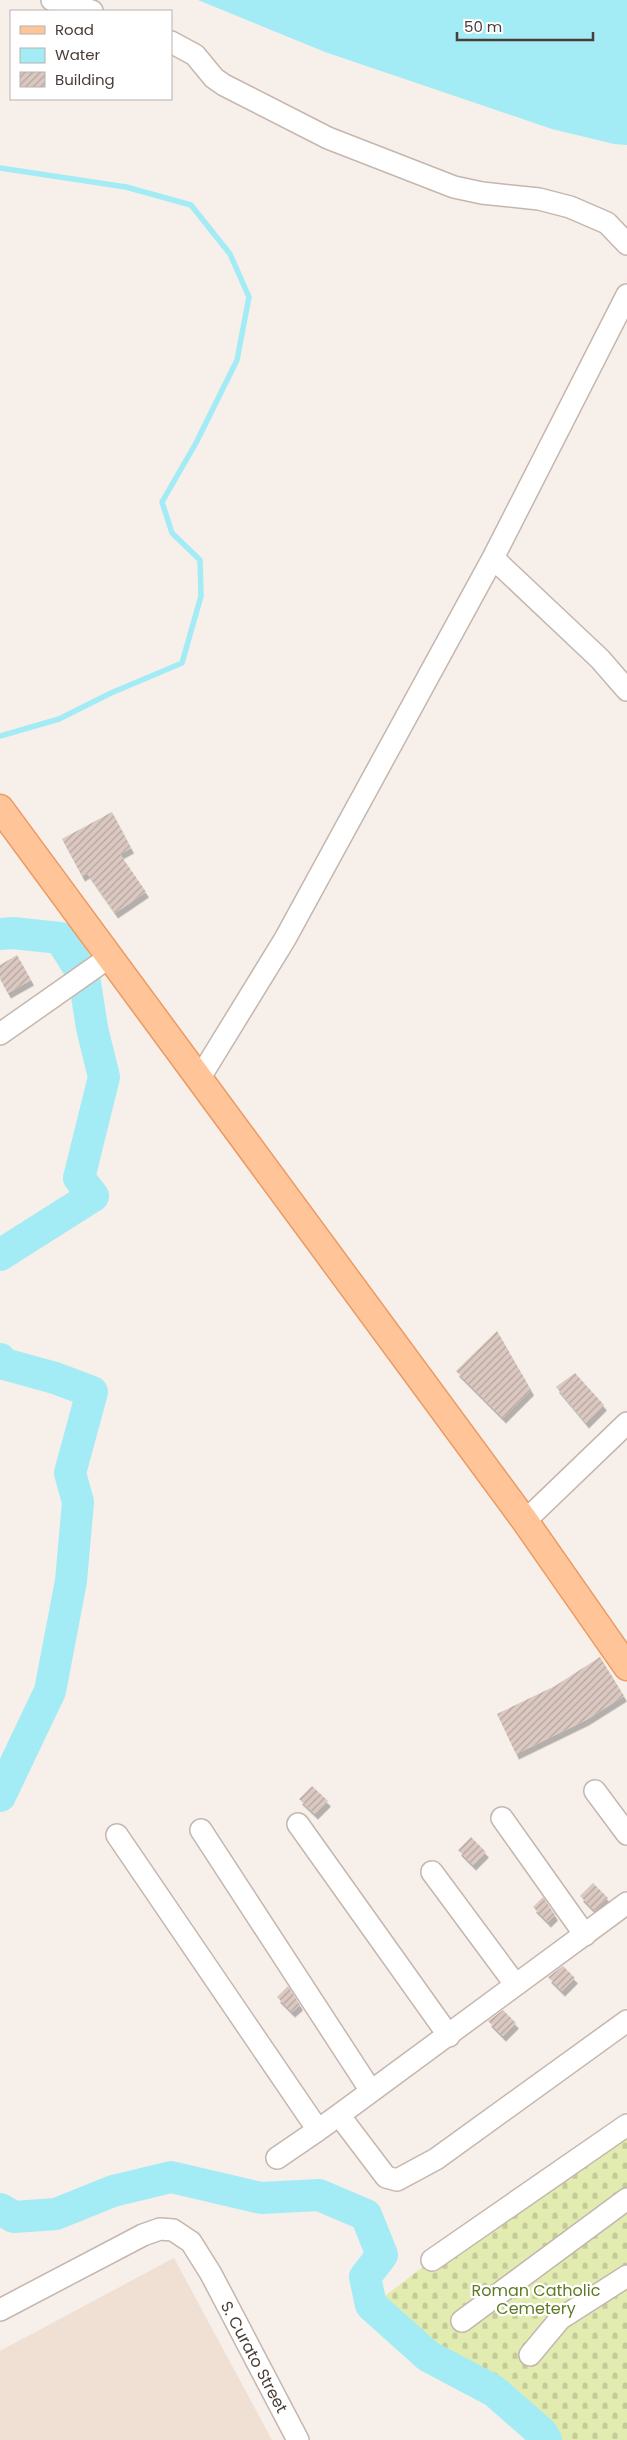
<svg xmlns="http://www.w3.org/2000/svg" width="627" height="2440" font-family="Poppins,sans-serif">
  <defs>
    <pattern id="cemetery-stones" width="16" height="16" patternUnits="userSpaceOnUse" patternTransform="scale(1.25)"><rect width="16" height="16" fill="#e3ecb0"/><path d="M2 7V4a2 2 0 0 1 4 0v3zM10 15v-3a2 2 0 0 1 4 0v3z" fill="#c4cb98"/></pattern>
    <pattern id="building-hatch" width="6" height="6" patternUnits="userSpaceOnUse" patternTransform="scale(1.25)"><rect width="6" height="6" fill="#dbc9c1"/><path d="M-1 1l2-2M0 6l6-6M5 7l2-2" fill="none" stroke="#b4a49e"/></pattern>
    <filter id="shadow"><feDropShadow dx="3" dy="5.5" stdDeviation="0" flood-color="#0004"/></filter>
  </defs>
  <rect width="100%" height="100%" fill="#f6efea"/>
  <path fill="#f0dfd3" d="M 174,2258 L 272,2440 L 0,2440 L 0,2351 Z"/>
  <path fill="url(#cemetery-stones)" d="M 627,2125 L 627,2440 L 556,2440 L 550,2426 L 497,2382 L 427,2352 L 377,2302 L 432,2260 Z"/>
  <path fill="#a3ecf5" d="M 198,0 L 627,0 L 627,145 L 614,144 L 552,129 L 325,52 Z"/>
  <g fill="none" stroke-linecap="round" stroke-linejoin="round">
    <path stroke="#a3ecf5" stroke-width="5.5" d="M 0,168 L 126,187 L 191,205 L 230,254 L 249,297 L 237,360 L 196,443 L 162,502 L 172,533 L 200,560 L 201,596 L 182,663 L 111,693 L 59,719 L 0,736"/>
    <path stroke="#a3ecf5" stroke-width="32" d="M 0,934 L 13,933 L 60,938 L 84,976 L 92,1028 L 104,1077 L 79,1178 L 93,1196 L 0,1255
      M 0,1359 L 4,1364 L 55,1378 L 92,1392 L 70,1473 L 78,1502 L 71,1581 L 50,1691 L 0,1796
      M 0,2209 L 14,2217 L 56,2214 L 113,2191 L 171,2177 L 261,2198 L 319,2195 L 366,2215 L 382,2255 L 365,2277 L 371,2305 L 428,2356 L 494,2391 L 542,2433 L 546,2440"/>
  </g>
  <path fill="url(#building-hatch)" filter="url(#shadow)" d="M 112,812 L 131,848 L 120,854 L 146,892 L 115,913 L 87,873 L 82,876 L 62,839 Z
    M 17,955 L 31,980 L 8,993 L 0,979 L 0,965 Z
    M 497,1331 L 531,1390 L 503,1418 L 456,1371 Z
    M 575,1373 L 604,1405 L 586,1423 L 556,1387 Z
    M 600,1657 L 624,1696 L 586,1720 L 516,1754 L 497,1714 L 555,1686 Z
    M 312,1786 L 328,1801 L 315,1814 L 299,1799 Z
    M 471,1837 L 486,1852 L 473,1865 L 458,1850 Z
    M 593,1883 L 608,1898 L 595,1911 L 580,1896 Z
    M 543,1897 L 555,1915 L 548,1922 L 533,1907 Z
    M 563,1966 L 575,1978 L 562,1991 L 548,1977 Z
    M 288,1986 L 300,2005 L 292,2012 L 277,1997 Z
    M 503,2010 L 516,2023 L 503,2036 L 488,2021 Z"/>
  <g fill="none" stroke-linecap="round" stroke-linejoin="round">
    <g stroke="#c5b6ae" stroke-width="24">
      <path id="minor" d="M 52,0 L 92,11
        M 171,42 L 195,55 L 214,78 L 224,85 L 328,138 L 454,187 L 482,193 L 539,199 L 570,207 L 607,223 L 627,244
        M 493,558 L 600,659 L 627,690
        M 0,1034 L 111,956
        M 199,1079 L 285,939 L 493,558 L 627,295
        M 525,1521 L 627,1423
        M 595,1791 L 627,1834
        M 502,1818 L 585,1935
        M 298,1824 L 449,2036
        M 201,1830 L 371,2091
        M 117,1835 L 318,2130 L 339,2115
        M 432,1872 L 515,1984
        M 627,1903 L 339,2115 L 386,2177 L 397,2180 L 436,2159 L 627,2021
        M 277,2158 L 318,2130
        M 432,2260 L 627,2125
        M 0,2310 L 143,2235 L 160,2229 L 173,2230 L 191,2242 L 211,2274 L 298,2440
        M 462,2321 L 627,2199
        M 530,2355 L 560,2319 L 627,2276"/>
    </g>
    <g stroke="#ec9a61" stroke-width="29">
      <path id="major" d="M 0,808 L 525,1521 L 627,1667"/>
    </g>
    <use href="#minor" stroke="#fff" stroke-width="21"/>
    <use href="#major" stroke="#ffc599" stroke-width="26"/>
  </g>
  <g text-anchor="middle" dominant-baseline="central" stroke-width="4.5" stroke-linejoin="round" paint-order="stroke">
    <g font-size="16" fill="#5f7b24" stroke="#fff">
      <text x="536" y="2290">Roman Catholic<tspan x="536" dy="18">Cemetery</tspan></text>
    </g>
    <g font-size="16" fill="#4a3d37" stroke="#fff">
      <text transform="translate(254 2357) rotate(62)">S. Curato Street</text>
    </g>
  </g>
  <rect x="10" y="10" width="162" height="90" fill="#ffffff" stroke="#b7b1af"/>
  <rect x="20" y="26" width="25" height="8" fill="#ffc599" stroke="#b7b1af"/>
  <text x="55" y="35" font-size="15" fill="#4a3d37">Road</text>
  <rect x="20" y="48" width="25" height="15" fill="#a3ecf5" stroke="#b7b1af"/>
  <text x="55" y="60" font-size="15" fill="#4a3d37">Water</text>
  <rect x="20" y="72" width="25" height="15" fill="url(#building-hatch)" stroke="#b7b1af"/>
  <text x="55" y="85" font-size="15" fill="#4a3d37">Building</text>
  <path d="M457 32v8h136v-8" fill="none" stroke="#4a3d37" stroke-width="2.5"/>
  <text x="464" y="32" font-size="15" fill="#4a3d37" stroke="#ffffff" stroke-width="4" paint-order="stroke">50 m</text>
</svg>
